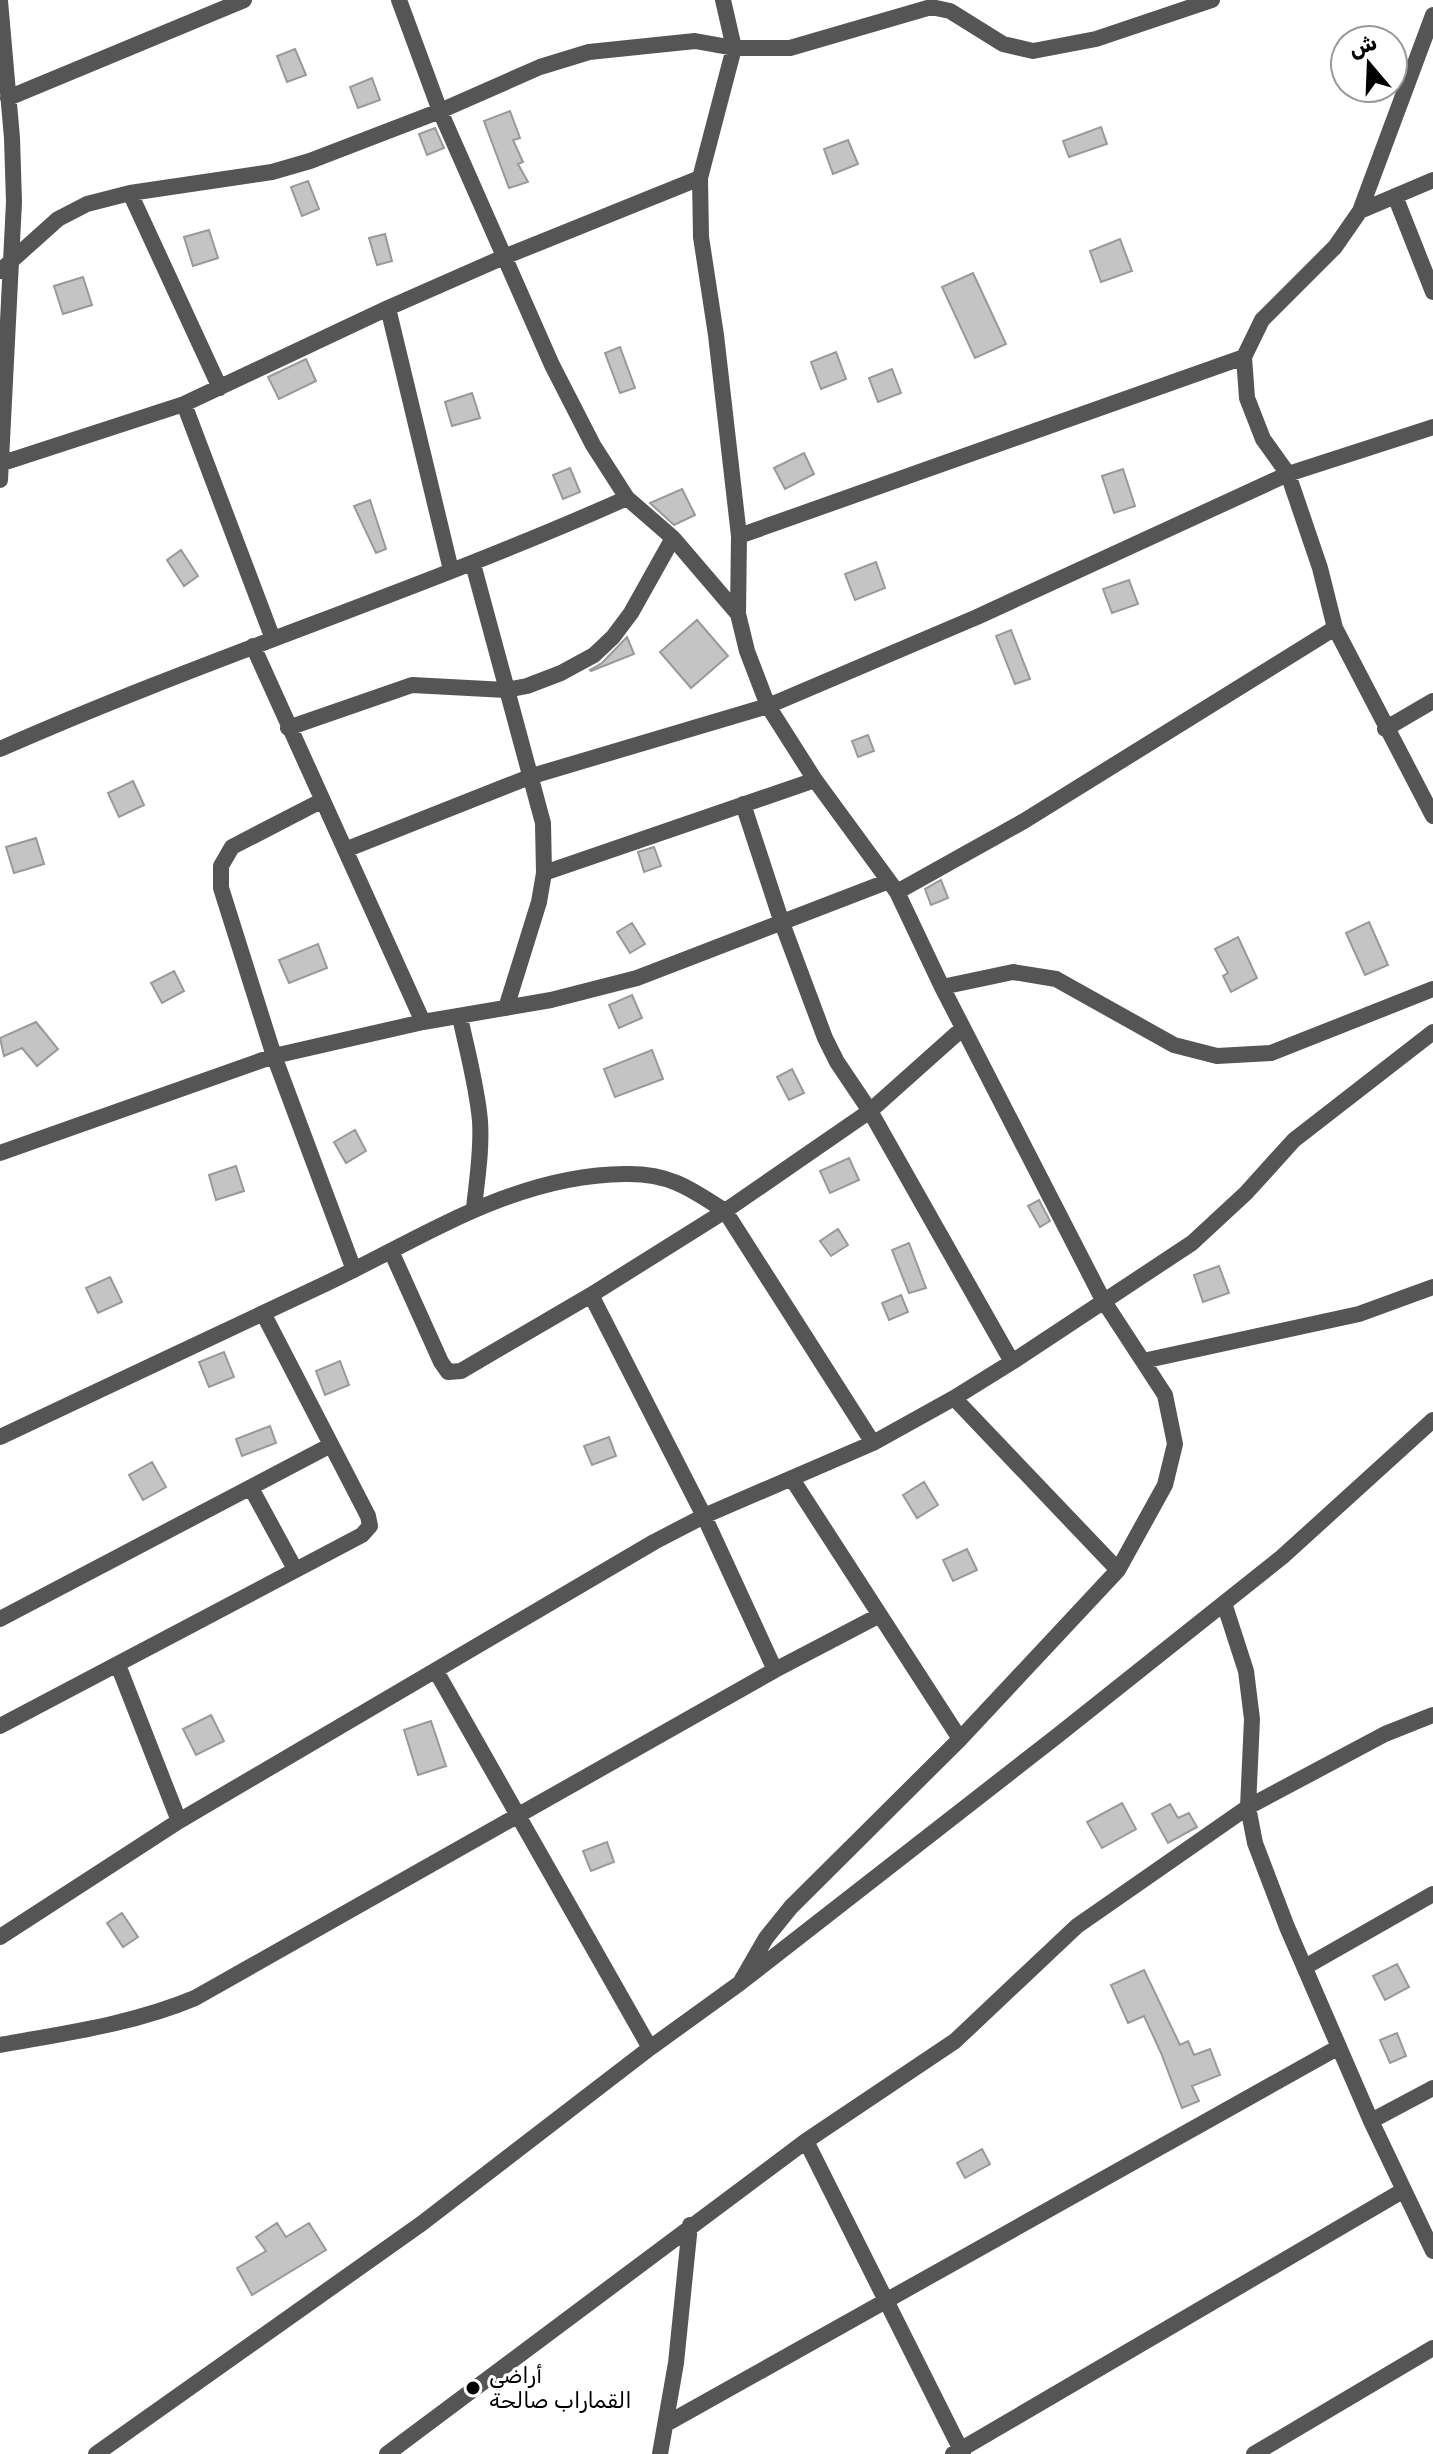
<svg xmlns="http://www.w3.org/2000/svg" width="1433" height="2454" font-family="Rubik,'Noto Sans Arabic',sans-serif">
  <rect width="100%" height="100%" fill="#fff"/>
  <path fill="#c4c4c4" stroke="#999" stroke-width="2" d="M 295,49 L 306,75 L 287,82 L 277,56 Z
    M 372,78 L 380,100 L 358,108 L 350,87 Z
    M 510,111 L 520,138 L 513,140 L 523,162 L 518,164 L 528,182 L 509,188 L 484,121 Z
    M 1101,127 L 1107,144 L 1069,157 L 1063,141 Z
    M 435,128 L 444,148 L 427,155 L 419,134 Z
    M 848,140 L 858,164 L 833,174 L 824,149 Z
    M 308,181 L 319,209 L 302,216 L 291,187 Z
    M 209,230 L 218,258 L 193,266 L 184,237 Z
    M 385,234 L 392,261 L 377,265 L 369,238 Z
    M 1120,239 L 1132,271 L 1101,282 L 1090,251 Z
    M 973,273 L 1006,344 L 975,358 L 942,287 Z
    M 83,277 L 92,305 L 63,314 L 54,286 Z
    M 620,347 L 635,388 L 620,393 L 605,353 Z
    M 836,352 L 846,379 L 821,389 L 811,362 Z
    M 306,359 L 316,381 L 279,399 L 268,377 Z
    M 892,369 L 901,393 L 878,402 L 869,378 Z
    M 472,393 L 480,418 L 452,426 L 445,402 Z
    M 804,453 L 814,474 L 785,489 L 774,468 Z
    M 570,468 L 580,492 L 563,499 L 553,475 Z
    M 1123,469 L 1135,506 L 1114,513 L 1102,476 Z
    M 682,489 L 695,515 L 674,525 L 650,503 Z
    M 370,500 L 386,549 L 376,553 L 354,506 Z
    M 181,550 L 198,576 L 184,586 L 167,560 Z
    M 876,562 L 885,588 L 855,600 L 845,574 Z
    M 1129,580 L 1138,604 L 1112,613 L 1103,589 Z
    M 697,620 L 728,656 L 691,688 L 660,652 Z
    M 1011,630 L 1030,679 L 1015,684 L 996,636 Z
    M 627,637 L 634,654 L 591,671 L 590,670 L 602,663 Z
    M 868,735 L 874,751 L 858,757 L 852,741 Z
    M 133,781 L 144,805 L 119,817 L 108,793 Z
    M 36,838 L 44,864 L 14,873 L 6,847 Z
    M 654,847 L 661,866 L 644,872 L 638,852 Z
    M 941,880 L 948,898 L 931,905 L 925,889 Z
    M 1369,922 L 1388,965 L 1365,975 L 1346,933 Z
    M 632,923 L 645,944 L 630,953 L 617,932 Z
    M 1238,937 L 1257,978 L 1231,992 L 1223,976 L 1228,973 L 1215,949 Z
    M 318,944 L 327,968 L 289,983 L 279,960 Z
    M 174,971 L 184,991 L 162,1003 L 151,983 Z
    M 632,995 L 642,1018 L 619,1028 L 609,1005 Z
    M 36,1022 L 58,1049 L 37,1066 L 22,1048 L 4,1056 L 0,1038 Z
    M 652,1050 L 663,1079 L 615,1097 L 604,1069 Z
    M 792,1069 L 804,1093 L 789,1100 L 777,1077 Z
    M 355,1130 L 366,1151 L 346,1163 L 334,1142 Z
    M 849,1158 L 859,1180 L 830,1193 L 820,1171 Z
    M 236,1166 L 244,1191 L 216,1200 L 209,1175 Z
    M 1039,1200 L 1050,1221 L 1040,1227 L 1028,1206 Z
    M 838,1229 L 848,1245 L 831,1256 L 820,1241 Z
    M 909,1243 L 926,1288 L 909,1293 L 892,1250 Z
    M 1219,1266 L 1229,1293 L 1203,1302 L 1194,1275 Z
    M 110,1277 L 122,1302 L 98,1313 L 86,1288 Z
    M 901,1295 L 908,1312 L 889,1320 L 882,1303 Z
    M 224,1352 L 234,1377 L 209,1387 L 199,1362 Z
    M 340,1361 L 349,1385 L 325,1395 L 316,1371 Z
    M 270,1426 L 276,1443 L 242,1456 L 236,1439 Z
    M 609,1437 L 616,1456 L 592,1465 L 584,1446 Z
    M 152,1462 L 166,1487 L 143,1500 L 129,1475 Z
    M 924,1482 L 938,1505 L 917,1518 L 903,1495 Z
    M 967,1549 L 977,1570 L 953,1581 L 943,1560 Z
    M 211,1715 L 224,1741 L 196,1755 L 183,1729 Z
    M 431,1721 L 446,1766 L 418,1775 L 404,1730 Z
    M 1122,1803 L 1136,1829 L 1102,1848 L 1087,1822 Z
    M 1170,1804 L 1178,1818 L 1189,1813 L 1197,1827 L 1168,1843 L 1152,1814 Z
    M 607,1842 L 614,1862 L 591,1871 L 583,1851 Z
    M 122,1913 L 138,1937 L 123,1947 L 107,1923 Z
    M 1397,1964 L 1409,1987 L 1385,2000 L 1373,1976 Z
    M 1144,1970 L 1180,2045 L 1188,2041 L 1194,2055 L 1210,2049 L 1220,2075 L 1192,2086 L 1199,2101 L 1182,2108 L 1161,2053 L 1144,2016 L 1128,2023 L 1111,1985 Z
    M 1397,2033 L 1406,2056 L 1390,2063 L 1380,2040 Z
    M 982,2149 L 990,2164 L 965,2178 L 957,2163 Z
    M 277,2223 L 286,2237 L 309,2223 L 326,2250 L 252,2295 L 237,2268 L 266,2251 L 256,2237 Z"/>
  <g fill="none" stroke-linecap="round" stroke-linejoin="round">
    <path stroke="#555" stroke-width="16" d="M 399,0 L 440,111 L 552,365 L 593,445 L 627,498 L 673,538 L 738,614
      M 723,0 L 734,48 L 700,178 L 701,237 L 716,335 L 739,536 L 738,614 L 747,651 L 768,706 L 815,780 L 897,892 L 942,987 L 1103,1300 L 1165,1395 L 1175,1444 L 1165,1485 L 1118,1570 L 960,1739 L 791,1907 L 766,1938 L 740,1983
      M 0,1 L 12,138 L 14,202 L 0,480
      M 1433,15 L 1360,211 L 1335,247 L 1262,320 L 1244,357 L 1247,398 L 1263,439 L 1288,474 L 1320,568 L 1335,628 L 1433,816
      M 8,98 L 244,0
      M 130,193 L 220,388
      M 1395,196 L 1433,292
      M 1360,211 L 1433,180
      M 0,271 L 58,219 L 87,204 L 130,193 L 272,172 L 310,161 L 440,111 L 540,67 L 589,52 L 695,41 L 734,48 L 790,48 L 931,7 L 950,11 L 1003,44 L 1033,51 L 1096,39 L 1212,0
      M 388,308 L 451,570
      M 184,404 L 273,639
      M 0,464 L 184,404 L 388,308 L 504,257 L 700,178
      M 739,536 L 1244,357
      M 473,564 L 543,823 L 544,873 L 539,902 L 506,1008
      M 253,646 L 423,1022
      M 288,728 L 412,685 L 506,690 L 527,686 L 561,673 L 594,655 L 613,637 L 631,613 L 673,538
      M 1385,729 L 1433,701
      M 0,749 C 206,658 421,590 627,498
      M 321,801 L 232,847 L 221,866 L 221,888 L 274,1056 L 354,1270
      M 743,804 L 782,923 L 825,1038 L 837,1062 L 870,1111 L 1012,1362
      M 345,850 L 532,776 L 768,706 L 977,617 L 1288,474 L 1433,427
      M 544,873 L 815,780
      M 897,892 L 1024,821 L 1335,628
      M 942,987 L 1013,972 L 1056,979 L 1174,1045 L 1217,1056 L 1271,1053 L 1433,989
      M 460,1017 C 467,1051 477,1086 480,1121 C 482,1150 477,1179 474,1208
      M 0,1153 L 274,1056 L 423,1022 L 551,1000 L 637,978 L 889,881
      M 391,1251 L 441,1362 L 448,1372 L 461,1371 L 591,1295 L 725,1211 L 870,1111 L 963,1028
      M 591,1295 L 704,1516 L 775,1670
      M 1143,1361 L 1359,1314 L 1433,1287
      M 954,1398 L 1118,1570
      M 0,1437 C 108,1386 217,1335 325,1284 C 422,1238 514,1175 625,1174 C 669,1173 690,1188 725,1211 L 873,1443
      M 792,1479 L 960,1739
      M 251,1488 L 295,1569
      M 1224,1603 L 1246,1671 L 1252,1719 L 1248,1807 L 1255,1843 L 1287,1927 L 1371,2121 L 1433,2251
      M 0,1619 L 331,1445
      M 118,1665 L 179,1821
      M 436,1671 L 650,2048
      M 0,1726 L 362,1535 L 370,1526 L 368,1516 L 263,1313
      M 0,1937 L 179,1821 L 654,1542 L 704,1516 L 873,1443 L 954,1398 L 1012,1362 L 1192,1243 L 1246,1193 L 1294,1140 L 1433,1032
      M 1305,1967 L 1433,1894
      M 0,2045 C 66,2033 133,2024 195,1998 L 775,1670 L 880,1615
      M 1371,2121 L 1433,2088
      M 806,2141 L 963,2454
      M 666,2424 L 1339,2047
      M 96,2454 L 421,2224 L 650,2048 L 740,1983 L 1057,1736 L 1282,1557 L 1433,1420
      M 387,2454 L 806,2141 L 955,2041 L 1077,1926 L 1248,1807 L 1385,1734 L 1433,1715
      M 660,2454 L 676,2363 L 690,2225
      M 953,2454 L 1404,2190
      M 1254,2454 L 1433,2348"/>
  </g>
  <circle fill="#000" stroke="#fff" stroke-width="3" cx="473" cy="2388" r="8"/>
  <g text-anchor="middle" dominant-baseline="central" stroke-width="6" stroke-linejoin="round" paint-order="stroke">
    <g font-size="22" fill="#000" stroke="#fff" text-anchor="start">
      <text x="489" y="2375">أراضي<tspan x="489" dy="25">القماراب صالحة</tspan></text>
    </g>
  </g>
  <g transform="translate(1369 64) rotate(341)"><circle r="38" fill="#ffffff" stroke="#999999" stroke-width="2"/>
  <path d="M0-6L14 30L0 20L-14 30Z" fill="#000000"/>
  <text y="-12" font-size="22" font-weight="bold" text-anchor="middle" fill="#000000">ش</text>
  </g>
</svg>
